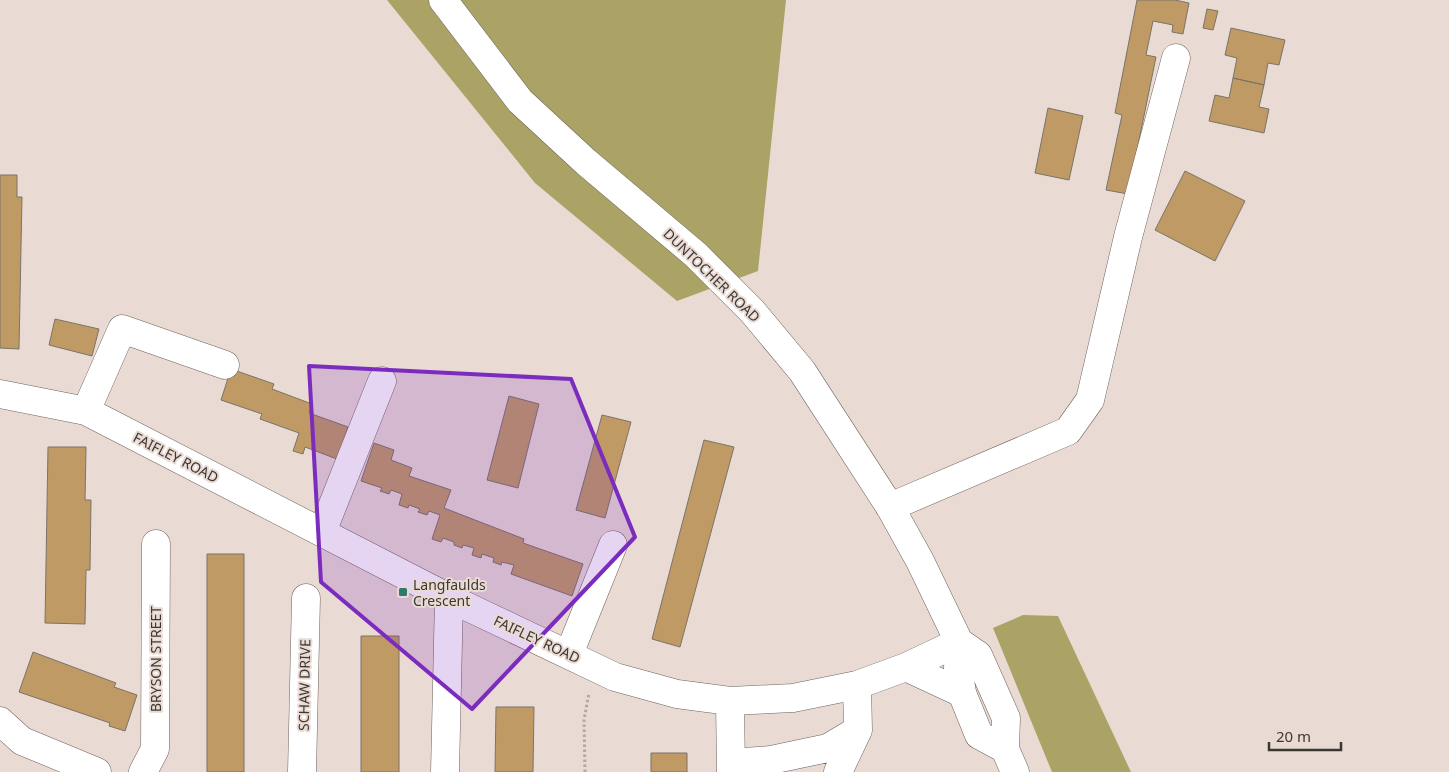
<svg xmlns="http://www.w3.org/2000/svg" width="1449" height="772" font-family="'Noto Sans',sans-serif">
  <rect width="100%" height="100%" fill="#e9dbd4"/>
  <path fill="#aaa365" d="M 387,0 L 786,0 L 758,271 L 677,301 L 535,183 Z
    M 1023,615 L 1058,616 L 1131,772 L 1052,772 L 993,628 Z"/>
  <path fill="#bf9a65" stroke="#7b7368" d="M 1137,0 L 1175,0 L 1189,3 L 1183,34 L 1172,32 L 1173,25 L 1153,21 L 1146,55 L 1156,57 L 1128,194 L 1106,190 L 1122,115 L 1115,113 Z
    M 1207,9 L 1218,11 L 1213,30 L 1203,28 Z
    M 1231,28 L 1285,40 L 1279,65 L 1268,63 L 1264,85 L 1233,78 L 1237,58 L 1225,55 Z
    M 1233,78 L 1264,85 L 1259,107 L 1269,109 L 1264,133 L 1209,121 L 1215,95 L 1229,98 Z
    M 1048,108 L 1083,116 L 1069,180 L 1035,173 Z
    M 1185,171 L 1245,201 L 1215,261 L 1155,230 Z
    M 0,175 L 17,175 L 17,197 L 22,197 L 19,349 L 0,348 Z
    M 55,319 L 99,329 L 92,356 L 49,345 Z
    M 231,369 L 274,384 L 272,389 L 312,404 L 309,413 L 348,427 L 337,459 L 305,447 L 303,454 L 293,451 L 299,433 L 260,419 L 262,414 L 221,400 Z
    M 509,396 L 539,404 L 518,488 L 487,480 Z
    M 602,415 L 631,422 L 605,518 L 576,510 Z
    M 704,440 L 734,447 L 680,647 L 652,639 Z
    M 374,443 L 394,450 L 391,460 L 412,468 L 409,476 L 451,490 L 444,508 L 524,539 L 523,543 L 583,564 L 572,596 L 511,574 L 514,565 L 502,562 L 501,565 L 493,562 L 494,558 L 482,554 L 481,558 L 472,555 L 474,548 L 463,545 L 462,548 L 454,545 L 454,542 L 443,538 L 441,542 L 432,539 L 440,515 L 429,511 L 427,515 L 418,512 L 420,509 L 409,505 L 408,508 L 399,505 L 402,494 L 391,490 L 389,494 L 380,491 L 382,488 L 361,481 Z
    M 48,447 L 86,447 L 85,500 L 91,500 L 90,570 L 86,570 L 85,624 L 45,623 Z
    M 207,554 L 244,554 L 244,772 L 207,772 Z
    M 361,636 L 399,636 L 399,772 L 361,772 Z
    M 33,652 L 116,683 L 114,687 L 137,695 L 125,731 L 109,726 L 110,723 L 19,692 Z
    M 496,707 L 534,707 L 533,772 L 495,772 Z
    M 651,753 L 687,753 L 687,772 L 651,772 Z"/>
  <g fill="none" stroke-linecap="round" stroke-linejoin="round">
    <g stroke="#6e625b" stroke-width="29">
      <path id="minor" d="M 0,394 L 86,411 L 449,598 L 615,677 L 677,694 L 730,701 L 793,698 L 857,685 L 906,667 L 959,642
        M 86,411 L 122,329 L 225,365
        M 890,507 L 1068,431 L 1090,400 L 1128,237 L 1176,58
        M 322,532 L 382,381
        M 569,654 L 613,545
        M 906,667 L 962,693
        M 730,701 L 731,772
        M 0,721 L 22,741 L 97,772
        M 731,763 L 771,760 L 828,748 L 858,730
        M 143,772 L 155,749 L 156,544
        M 302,772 L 306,598
        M 445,772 L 449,598
        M 838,772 L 858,730 L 857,685"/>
    </g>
    <g stroke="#6e625b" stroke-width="29">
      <path id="major" d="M 443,0 L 520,101 L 586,162 L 696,255 L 752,311 L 802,371 L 890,507 L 920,561 L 959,642 L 958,668 L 962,693 L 979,735 L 1005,749
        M 959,642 L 978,655 L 1006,718 L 1005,749 L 1015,772"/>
    </g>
    <path stroke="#b2a7a1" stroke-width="3" stroke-dasharray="2.5 2.5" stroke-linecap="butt" d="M 585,772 L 584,720 L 589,693"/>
    <use href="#minor" stroke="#fff" stroke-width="28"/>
    <use href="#major" stroke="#fff" stroke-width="28"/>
  </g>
  <path fill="#7b2cbf" fill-opacity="0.2" stroke="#7b2cbf" stroke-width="4" stroke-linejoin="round" d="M 309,366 L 571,379 L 635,537 L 472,709 L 321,582 Z"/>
  <rect fill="#31786f" stroke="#e9dbd4" stroke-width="2" x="398" y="587" width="10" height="10" rx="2.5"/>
  <g text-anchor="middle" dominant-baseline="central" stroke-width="4" stroke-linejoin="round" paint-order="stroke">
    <g font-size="14" fill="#3d3734" stroke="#e9dbd4">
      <text transform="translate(712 275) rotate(44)">DUNTOCHER ROAD</text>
      <text transform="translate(176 457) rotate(27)">FAIFLEY ROAD</text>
      <text transform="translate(537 639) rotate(25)">FAIFLEY ROAD</text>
      <text transform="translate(155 659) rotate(-90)">BRYSON STREET</text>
      <text transform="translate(304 685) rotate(-89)">SCHAW DRIVE</text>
    </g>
    <g font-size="14" fill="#3d3734" stroke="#e9dbd4" text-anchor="start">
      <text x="413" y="584">Langfaulds<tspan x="413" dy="16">Crescent</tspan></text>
    </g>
  </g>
  <path d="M1269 742v8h72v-8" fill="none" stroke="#3d3734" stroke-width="2.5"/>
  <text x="1276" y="742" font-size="15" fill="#3d3734" stroke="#e9dbd4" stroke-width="4" paint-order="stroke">20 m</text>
</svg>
